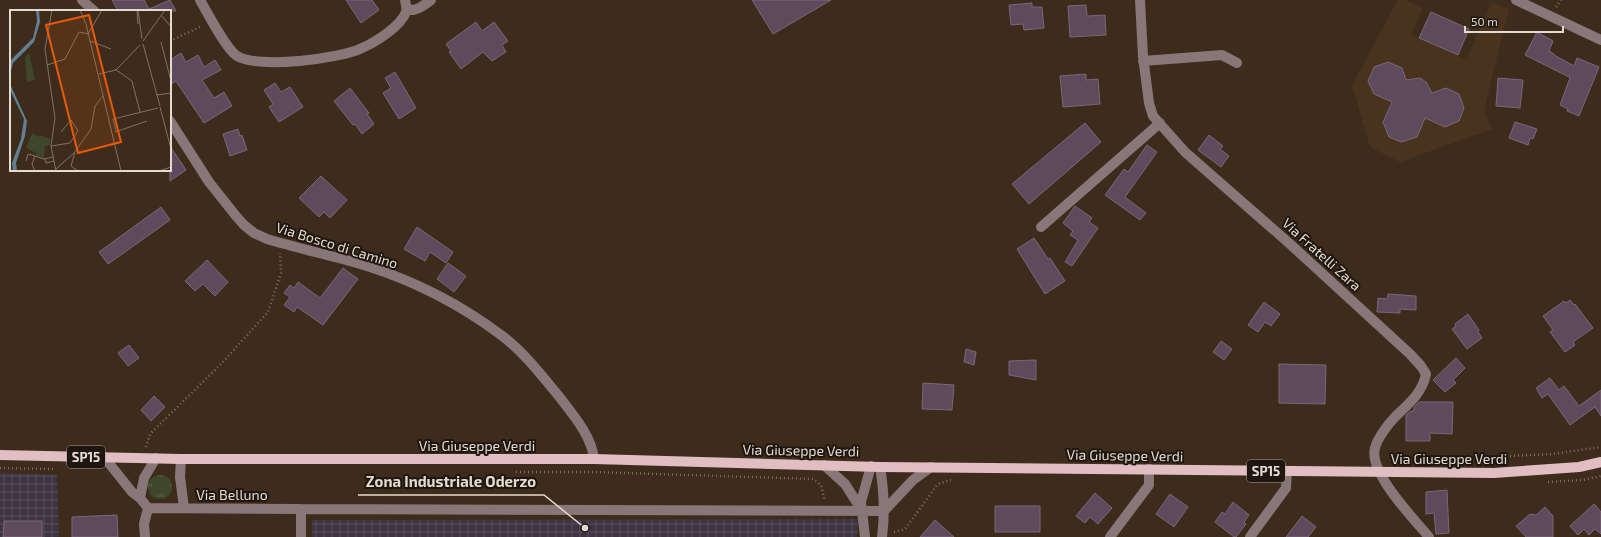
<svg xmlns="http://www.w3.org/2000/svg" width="1601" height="537" font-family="'Exo 2',sans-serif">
  <defs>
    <pattern id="industrial-grid" width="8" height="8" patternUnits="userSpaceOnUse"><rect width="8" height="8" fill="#3d3343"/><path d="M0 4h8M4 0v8" fill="none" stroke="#59505d"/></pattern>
    <pattern id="grass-tufts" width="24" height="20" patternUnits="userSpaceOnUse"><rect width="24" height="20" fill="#3f472b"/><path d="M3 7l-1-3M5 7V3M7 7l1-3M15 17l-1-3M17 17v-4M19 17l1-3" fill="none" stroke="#5b6149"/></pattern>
  </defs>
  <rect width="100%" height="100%" fill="#3d2c1b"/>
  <path fill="url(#industrial-grid)" d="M 0,473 L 57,475 L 59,537 L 0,537 Z
    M 858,519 L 857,537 L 312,537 L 312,520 Z"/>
  <path fill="#49331e" d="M 1398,0 L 1405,0 L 1423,8 L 1411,35 L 1466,60 L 1491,2 L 1509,9 L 1484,110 L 1492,129 L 1400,162 L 1370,147 L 1352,85 Z"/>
  <path fill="url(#grass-tufts)" d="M148 487a12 12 0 1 1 24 0a12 12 0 1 1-24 0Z"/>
  <path fill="#5d4b5d" stroke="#7a6779" d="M 112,0 L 144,0 L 149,9 L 170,0 L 176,11 L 118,11 Z
    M 346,0 L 372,0 L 379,10 L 361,23 Z
    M 752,0 L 831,0 L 773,34 Z
    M 1032,3 L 1032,7 L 1042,7 L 1044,28 L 1024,30 L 1023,24 L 1011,25 L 1009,5 Z
    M 1086,5 L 1087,16 L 1105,15 L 1106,35 L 1070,37 L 1068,6 Z
    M 1431,12 L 1469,29 L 1458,55 L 1419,38 Z
    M 476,22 L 482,31 L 494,22 L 508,41 L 502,45 L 506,52 L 492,61 L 483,52 L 461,69 L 449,52 L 451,51 L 446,44 Z
    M 1537,32 L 1553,41 L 1549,51 L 1554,54 L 1554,55 L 1574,66 L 1577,58 L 1599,67 L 1579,116 L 1567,111 L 1568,109 L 1560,105 L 1570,78 L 1569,77 L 1525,55 Z
    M 181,53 L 186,62 L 198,55 L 204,67 L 215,60 L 221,70 L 202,80 L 214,98 L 224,92 L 232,106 L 204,123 L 176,81 L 170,85 L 170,60 Z
    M 1388,62 L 1402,68 L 1406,80 L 1420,78 L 1426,82 L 1432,93 L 1446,88 L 1459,94 L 1464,108 L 1459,121 L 1445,127 L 1425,118 L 1417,137 L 1401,142 L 1389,137 L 1383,122 L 1392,102 L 1374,94 L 1368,81 L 1374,67 Z
    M 395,72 L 416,108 L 399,119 L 383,93 L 391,88 L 385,78 Z
    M 1086,74 L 1086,80 L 1098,79 L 1100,104 L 1063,107 L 1060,76 Z
    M 1498,78 L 1523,80 L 1520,108 L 1496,106 Z
    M 275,83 L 281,92 L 290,87 L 303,107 L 279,122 L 269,107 L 273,104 L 264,90 Z
    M 350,88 L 369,113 L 367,114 L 374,124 L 362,134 L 355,124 L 353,125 L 334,101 Z
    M 1515,122 L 1537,129 L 1533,139 L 1530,138 L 1528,145 L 1509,138 Z
    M 1085,123 L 1101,142 L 1029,204 L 1012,184 Z
    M 238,129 L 240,136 L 242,135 L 247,150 L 230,156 L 223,134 Z
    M 1209,135 L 1223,146 L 1220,149 L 1229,156 L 1221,167 L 1198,150 Z
    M 1147,145 L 1157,152 L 1125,197 L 1146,213 L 1140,220 L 1105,195 L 1124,169 L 1128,172 Z
    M 170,146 L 186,170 L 170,181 Z
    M 321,176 L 347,200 L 330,218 L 324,212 L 319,217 L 299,198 Z
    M 1075,206 L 1092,218 L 1089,222 L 1098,228 L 1072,266 L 1065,262 L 1078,240 L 1070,235 L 1073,231 L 1063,223 Z
    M 161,207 L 170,220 L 108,264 L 99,252 Z
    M 417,227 L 453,252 L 446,263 L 430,252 L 425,261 L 404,249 Z
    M 1034,238 L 1048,259 L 1050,258 L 1065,281 L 1045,294 L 1017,249 Z
    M 207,260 L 228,282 L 215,296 L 203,284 L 195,291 L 185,281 Z
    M 448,263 L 466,276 L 454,292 L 437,279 Z
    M 343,268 L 358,279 L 323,325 L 297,307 L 294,312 L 284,305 L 290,297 L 284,293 L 290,285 L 294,288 L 298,282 L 320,298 Z
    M 1388,294 L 1416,296 L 1416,310 L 1400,309 L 1400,313 L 1377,312 L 1378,298 L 1387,299 Z
    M 1570,300 L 1574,305 L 1575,304 L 1593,328 L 1573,342 L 1575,345 L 1565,352 L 1550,332 L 1553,330 L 1543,316 L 1564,301 L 1566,303 Z
    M 1264,302 L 1280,314 L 1271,326 L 1265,322 L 1258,332 L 1248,325 Z
    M 1468,314 L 1479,330 L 1478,332 L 1482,338 L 1467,349 L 1452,329 L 1456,326 L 1455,324 Z
    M 1221,341 L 1232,349 L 1224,360 L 1213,352 Z
    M 129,345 L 139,358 L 128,366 L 118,353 Z
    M 966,349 L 976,352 L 974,365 L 964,362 Z
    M 1456,358 L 1465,368 L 1453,380 L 1456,383 L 1445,392 L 1433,380 Z
    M 1036,360 L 1036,380 L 1009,375 L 1009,361 Z
    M 1279,364 L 1326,365 L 1325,404 L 1279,403 Z
    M 1550,378 L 1559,390 L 1564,386 L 1579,406 L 1601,390 L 1601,416 L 1595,407 L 1570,425 L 1548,394 L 1542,398 L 1536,388 Z
    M 923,383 L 954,385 L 952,410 L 922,409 Z
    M 154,396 L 165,407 L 151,421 L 141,410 Z
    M 1419,402 L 1453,402 L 1452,434 L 1430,433 L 1430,441 L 1406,441 L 1406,415 L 1411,411 L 1414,411 L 1414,407 Z
    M 1447,490 L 1449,533 L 1436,534 L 1434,513 L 1426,514 L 1426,492 Z
    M 1095,493 L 1112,508 L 1098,524 L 1090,517 L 1085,523 L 1076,516 Z
    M 1170,494 L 1188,507 L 1174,527 L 1156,514 Z
    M 1233,502 L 1249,515 L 1244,522 L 1246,524 L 1236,537 L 1234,537 L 1215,522 L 1222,512 L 1225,514 Z
    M 1594,504 L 1601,512 L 1601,534 L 1595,529 L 1589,535 L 1584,529 L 1578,535 L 1570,526 Z
    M 995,506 L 1040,506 L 1040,532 L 995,532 Z
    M 1545,507 L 1553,516 L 1553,537 L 1526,537 L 1516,526 L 1530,514 L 1536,515 Z
    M 117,515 L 118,537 L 72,537 L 72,517 Z
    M 1302,516 L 1316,527 L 1308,537 L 1286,537 Z
    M 935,520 L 954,537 L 920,537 Z
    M 4,521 L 42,521 L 42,537 L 3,537 Z"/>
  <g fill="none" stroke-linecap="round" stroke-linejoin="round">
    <path stroke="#7f7062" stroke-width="2.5" stroke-dasharray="1 3" stroke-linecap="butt" d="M 1556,7 L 1561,0
      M 170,41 L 202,26
      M 146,447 L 150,434 L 222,363 L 268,312 L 281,273 L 280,253
      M 1466,462 L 1466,458 L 1553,454 L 1601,447
      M 0,468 L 53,469
      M 516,472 L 593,472 L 813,479 L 821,485 L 825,501
      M 1548,482 L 1583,480 L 1601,476
      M 894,532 L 905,529 L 938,484 L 951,480"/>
    <path stroke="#887778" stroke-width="10" d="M 82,0 L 94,11
      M 200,0 C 207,12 226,49 237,56 C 259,69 340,59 362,48 C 376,42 401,26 406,12 C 407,8 406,4 405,0
      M 1140,0 L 1143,56 L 1149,103 L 1153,116 L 1185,152 L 1290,244 L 1410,354 L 1421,366 L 1426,374 C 1422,394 1408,404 1395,417 C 1388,424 1377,439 1375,448 C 1368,472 1414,519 1429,537
      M 1516,0 L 1601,40
      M 407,10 C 417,11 423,6 431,0
      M 1143,61 L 1222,55 L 1237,63
      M 170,121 L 209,182 L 236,216 L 244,225 L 254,233 L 267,239 C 300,249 334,256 367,266 C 414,281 461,305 501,335 C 524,352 543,377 561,399 C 574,416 592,437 594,459
      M 1041,227 L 1160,123
      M 104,457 L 132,492 L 140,498 L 148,508
      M 181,459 L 180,477 L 184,508
      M 824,465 L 845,484 L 861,509
      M 880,467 C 884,490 885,514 882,537
      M 140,498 L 144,478 L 156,458
      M 148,508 L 301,509 L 301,537
      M 301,509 L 884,511
      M 884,511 L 913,480 L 931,467
      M 145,537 L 144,524 L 148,508
      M 865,537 L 861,502 L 871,466
      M 1110,537 L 1149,485 L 1149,469
      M 1250,537 L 1286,488 L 1287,471"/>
    <path stroke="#e0bec1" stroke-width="10" d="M 0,455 L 181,459 L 594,459 L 880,467 L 1494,473 L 1579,467 L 1601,462"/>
  </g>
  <g text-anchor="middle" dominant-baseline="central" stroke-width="4" stroke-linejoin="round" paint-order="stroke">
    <g fill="#1e160f" stroke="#a99f95" stroke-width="1">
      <rect x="67" y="446" width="38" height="22" rx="3"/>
      <rect x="1247" y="460" width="38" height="22" rx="3"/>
    </g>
    <g font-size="13" font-weight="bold" fill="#e5dacf">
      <text x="86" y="457">SP15</text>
      <text x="1266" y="471">SP15</text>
    </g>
    <g font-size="14" fill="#e5dacf" stroke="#1e160f">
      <text transform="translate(337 245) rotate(17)">Via Bosco di Camino</text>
      <text transform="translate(1322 254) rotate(42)">Via Fratelli Zara</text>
      <text x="477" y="445">Via Giuseppe Verdi</text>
      <text transform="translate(801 450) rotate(1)">Via Giuseppe Verdi</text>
      <text transform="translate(1125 455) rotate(1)">Via Giuseppe Verdi</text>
      <text x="1449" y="458">Via Giuseppe Verdi</text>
      <text x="232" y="494">Via Belluno</text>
    </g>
  </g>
  <g transform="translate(10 10)">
    <rect width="161" height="161" fill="#3d2c1b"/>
    <path d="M 30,125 L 40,129 L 40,135 L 35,136 L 34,148 L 26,145 L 26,141 L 23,144 Z" fill="#3f472b"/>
    <path d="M 19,43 L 25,70 L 17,72 L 15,48 Z" fill="#3f472b"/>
    <path d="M 22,123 L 31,128 L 24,142 L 16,138 Z" fill="#3f472b"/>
    <path d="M 26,0 L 29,0 L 30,12 L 24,32 L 3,53 L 0,65 L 1,50 L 23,28 L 27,11 ZM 0,74 L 17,111 L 15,126 L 6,153 L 7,161 L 3,161 L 2,153 L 11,129 L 14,109 L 0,80 Z" fill="#627f94"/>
    <path fill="none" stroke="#807263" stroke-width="1" d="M 42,0 L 35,39 L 45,108 L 41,136 L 46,161M 70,0 L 76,14 L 111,161M 127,0 L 128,14M 128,0 L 132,29M 152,6 L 161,17M 80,31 L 101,39M 133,31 L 155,0M 151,32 L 161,71M 133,34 L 150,96M 37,55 L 55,49 L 69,22 L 78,24 L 92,0M 105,59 L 122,71 L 130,102M 89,64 L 106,60 L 130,35M 146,85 L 161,83M 150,97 L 161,139M 106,121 L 103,109 L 148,98M 105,122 L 137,111M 41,136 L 60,133 L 68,121 L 61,110 L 51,122M 65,142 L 61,156 L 68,161M 35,149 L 36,153 L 44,151M 16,151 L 18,144 L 25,146M 46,159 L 64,143 L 81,119 L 85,96 L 93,86M 25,161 L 22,154 L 25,146 L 34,149 L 43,147M 149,161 L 161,157"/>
    <path fill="#e8590c" fill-opacity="0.15" stroke="#e8590c" stroke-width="2" d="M 79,5 L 111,132 L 68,143 L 36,15 Z"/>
    <rect width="161" height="161" fill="none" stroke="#e5dacf" stroke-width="2"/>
  </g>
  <path fill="none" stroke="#e5dacf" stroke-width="1.5" d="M585 528L544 495H358"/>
  <circle fill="#e5dacf" stroke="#1e160f" stroke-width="1.5" cx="585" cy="528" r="4"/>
  <g font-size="15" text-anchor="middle" font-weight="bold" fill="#e5dacf" stroke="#1e160f" stroke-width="4" stroke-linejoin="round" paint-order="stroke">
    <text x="451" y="487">Zona Industriale Oderzo</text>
  </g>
  <path d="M1465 26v6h98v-6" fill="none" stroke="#e5dacf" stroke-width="2"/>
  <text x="1471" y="26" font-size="12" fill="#e5dacf" stroke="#1e160f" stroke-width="3" paint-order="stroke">50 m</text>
</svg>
